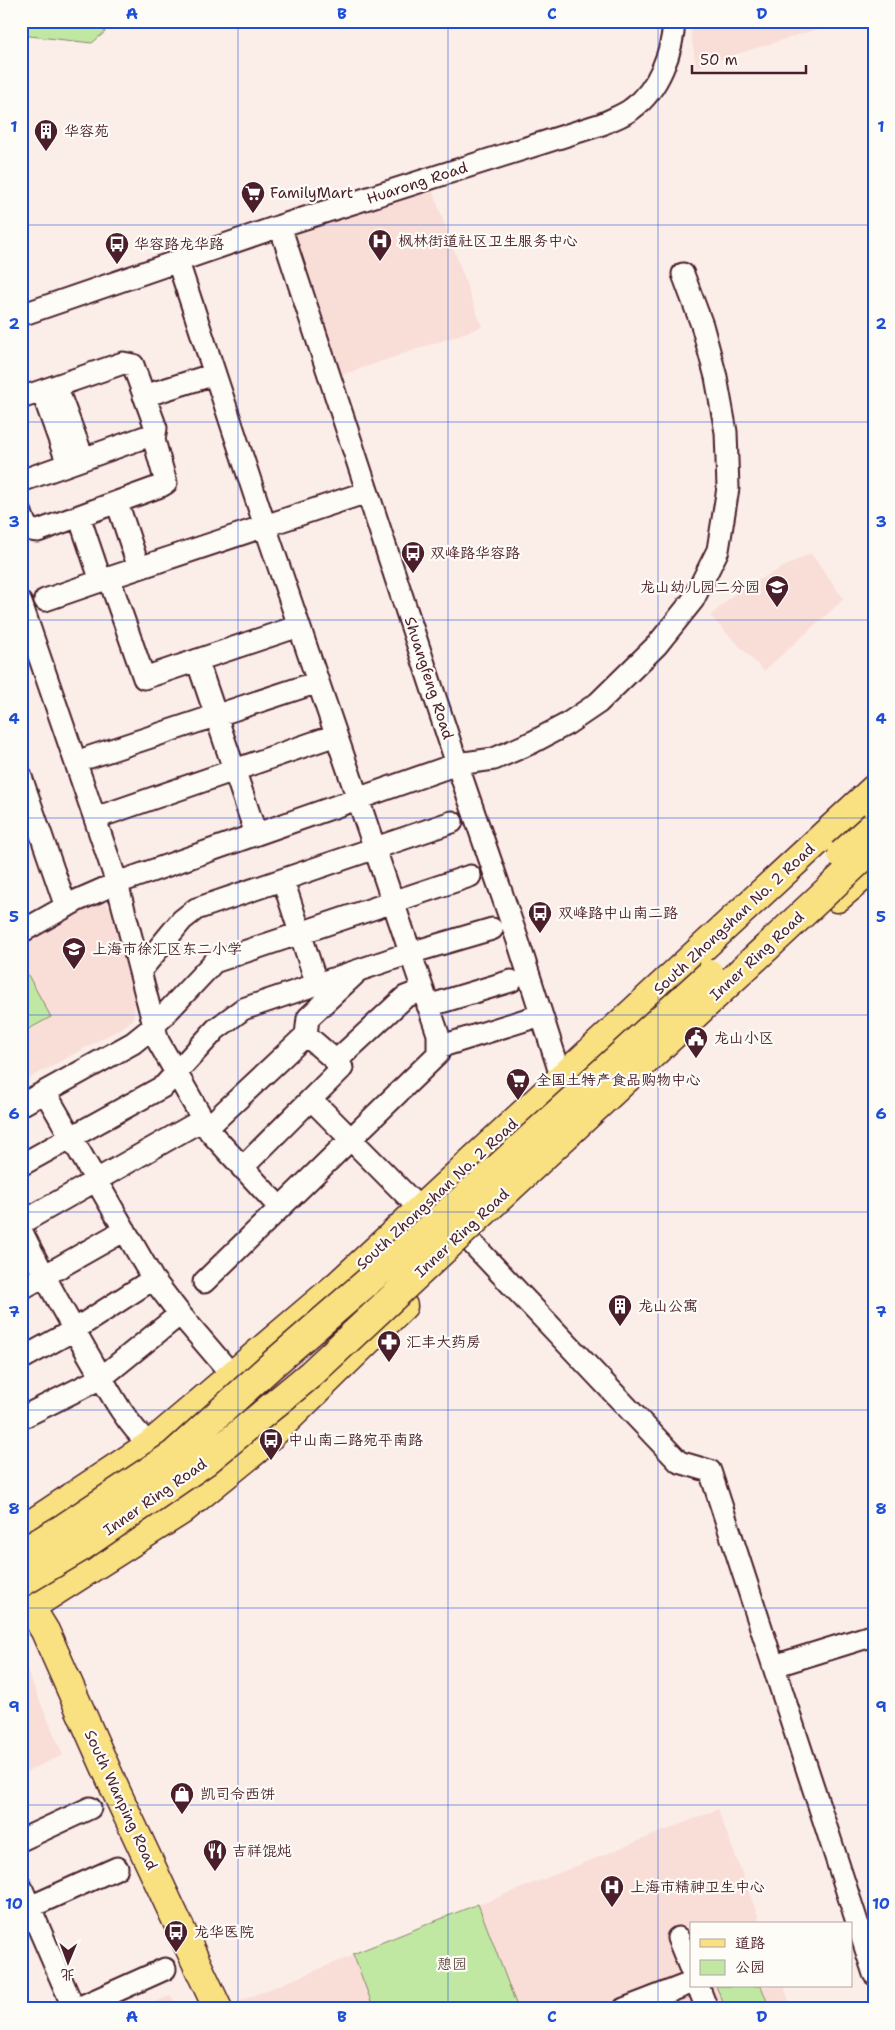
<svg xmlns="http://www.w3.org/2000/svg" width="895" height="2030" font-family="'Shantell Sans','LXGW WenKai TC',sans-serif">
  <rect width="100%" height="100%" fill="#fbeee9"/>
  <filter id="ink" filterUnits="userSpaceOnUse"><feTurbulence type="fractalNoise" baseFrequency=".02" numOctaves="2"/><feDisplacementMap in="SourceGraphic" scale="10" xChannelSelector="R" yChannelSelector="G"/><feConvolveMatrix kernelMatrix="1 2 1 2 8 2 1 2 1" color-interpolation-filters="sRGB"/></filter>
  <g filter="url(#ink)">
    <path fill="#f9ded8" d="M 689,21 L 843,21 L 696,67 Z
      M 432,189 L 482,327 L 342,375 L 292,236 Z
      M 811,553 L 844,599 L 764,671 L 710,616 L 740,589 Z
      M 96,902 L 106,903 L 111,908 L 133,993 L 135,1007 L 133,1020 L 118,1030 L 21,1083 L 21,946 Z
      M 21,1656 L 63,1755 L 21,1774 Z
      M 718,1809 L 761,1924 L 691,1924 L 691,1986 L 784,1986 L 792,2009 L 240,2009 L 237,2002 Z
      M 171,1995 L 178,2009 L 140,2009 Z"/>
    <path fill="#c1e8a3" stroke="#868467" d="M 21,21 L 103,21 L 105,32 L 92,43 L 21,35 Z
      M 23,966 L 51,1017 L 21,1033 L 21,967 Z
      M 478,1904 L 518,2009 L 374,2009 L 353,1954 Z
      M 716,1986 L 761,1986 L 770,2009 L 726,2009 Z"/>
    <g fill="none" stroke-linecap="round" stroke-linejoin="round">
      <g stroke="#4a1f2b" stroke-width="25">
        <path id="minor" d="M 280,226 L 457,764 L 518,941 L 562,1079 L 569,1089
          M 178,262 L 265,526 L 109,578 L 144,678 L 299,626
          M 21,315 L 280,226 L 602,124 C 612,119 625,115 633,108 C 658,90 673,51 674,21
          M 56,386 L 83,458
          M 42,391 L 68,464
          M 144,396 L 215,374
          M 21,398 L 123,363 L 133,365 L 156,428 L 154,440
          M 21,481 L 145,437 L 154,440 L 166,483 L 161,486 L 117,502
          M 21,513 C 25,523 26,531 38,531 L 79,516
          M 101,581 L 79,516 L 117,502 L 139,568
          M 45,600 L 109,578
          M 21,603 L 117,883 L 158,1041 L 210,1132 L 280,1208
          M 197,660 L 256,834
          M 90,757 L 318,682
          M 21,777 L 66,907
          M 107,814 L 336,735
          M 283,880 L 317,985
          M 21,932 L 76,901 L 117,883 L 457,764 L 494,759 L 533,742 L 567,724 L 598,703 L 657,645 L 693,600 L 718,550 L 728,488 L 726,432 L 716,377 L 702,325 L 683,274
          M 140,971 L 182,920 L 196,909 L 452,822
          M 428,1006 L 511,981
          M 306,1035 L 308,1018 L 354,975
          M 439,1047 L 541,1015
          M 45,1092 L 153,1279 L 180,1314 L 232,1375
          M 311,1099 L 420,1209
          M 21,1105 L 133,1043 L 153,1027 L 214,962 L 470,876
          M 207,1128 L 306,1035 L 336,1061
          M 21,1165 L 164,1086 L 216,1029 L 243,1009 L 410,953 L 492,929
          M 242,1168 L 342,1068 L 336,1061 L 405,997 L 423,990
          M 21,1223 L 202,1120
          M 21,1230 C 43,1275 67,1318 92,1361 C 109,1391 125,1422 150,1445
          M 469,1240 L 679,1462 L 710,1471 L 874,1974
          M 204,1282 L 438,1054 L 438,1034 L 265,526 L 367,492
          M 21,1289 L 125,1230
          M 21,1359 L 74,1330 L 153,1279
          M 21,1418 L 101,1378 L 180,1314
          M 774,1666 L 874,1635
          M 21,1840 L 90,1808
          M 21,1887 L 74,2009
          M 21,1911 L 117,1868
          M 678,1938 L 691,1970
          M 698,1986 L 707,2009
          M 76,2009 L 165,1969
          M 624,2009 L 691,1983"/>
      </g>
      <g stroke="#4a1f2b" stroke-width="31">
        <path id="major" d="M 837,898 L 874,867
          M 21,1531 L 150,1445 L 337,1286 L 874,789
          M 21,1592 L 45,1631 L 115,1789 L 218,2009
          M 21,1613 L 181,1511 L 256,1450 L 403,1306"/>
      </g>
      <use href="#minor" stroke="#fdfcf7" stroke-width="21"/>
      <use href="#major" stroke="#f9e181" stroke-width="28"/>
      <g stroke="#4a1f2b" stroke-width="31" stroke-linecap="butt">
        <path id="highway-bridge" d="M 842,854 L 874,825
          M 21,1553 L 65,1527 L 173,1455 L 273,1364 L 487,1178 L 710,974
          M 21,1583 L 80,1548 L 205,1462 L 311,1374 L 874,847"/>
      </g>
      <use href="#highway-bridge" stroke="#f9e181" stroke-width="28"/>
    </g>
  </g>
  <path fill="none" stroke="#1d4ed8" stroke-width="1" stroke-opacity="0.55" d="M 238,21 L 238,2009M 448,21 L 448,2009M 658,21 L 658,2009M 21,225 L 874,225M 21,422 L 874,422M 21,620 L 874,620M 21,818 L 874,818M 21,1015 L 874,1015M 21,1212 L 874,1212M 21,1410 L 874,1410M 21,1608 L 874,1608M 21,1805 L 874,1805"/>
  <defs>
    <g id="building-pin" transform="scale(1.25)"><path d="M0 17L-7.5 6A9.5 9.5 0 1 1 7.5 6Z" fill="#4a1f2b" stroke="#fdfcf7"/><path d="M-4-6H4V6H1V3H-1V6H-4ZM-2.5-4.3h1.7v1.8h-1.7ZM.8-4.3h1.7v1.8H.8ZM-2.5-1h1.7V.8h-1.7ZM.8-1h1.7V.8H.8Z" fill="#fff"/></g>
    <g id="supermarket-pin" transform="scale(1.25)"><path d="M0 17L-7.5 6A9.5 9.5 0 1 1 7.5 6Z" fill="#4a1f2b" stroke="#fdfcf7"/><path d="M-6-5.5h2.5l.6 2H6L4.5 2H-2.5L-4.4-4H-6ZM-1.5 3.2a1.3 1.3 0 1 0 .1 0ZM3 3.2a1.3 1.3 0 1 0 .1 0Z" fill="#fff"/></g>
    <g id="hospital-pin" transform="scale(1.25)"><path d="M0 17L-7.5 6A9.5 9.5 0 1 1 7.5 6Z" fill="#4a1f2b" stroke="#fdfcf7"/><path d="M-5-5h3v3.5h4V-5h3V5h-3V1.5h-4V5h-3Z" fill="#fff"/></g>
    <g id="bus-pin" transform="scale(1.25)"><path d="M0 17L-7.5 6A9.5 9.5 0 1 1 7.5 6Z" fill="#4a1f2b" stroke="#fdfcf7"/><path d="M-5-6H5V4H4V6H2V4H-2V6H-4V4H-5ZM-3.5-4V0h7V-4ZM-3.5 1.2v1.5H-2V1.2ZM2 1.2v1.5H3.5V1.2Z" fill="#fff"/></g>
    <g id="school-pin" transform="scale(1.25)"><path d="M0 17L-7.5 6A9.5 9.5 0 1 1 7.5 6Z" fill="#4a1f2b" stroke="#fdfcf7"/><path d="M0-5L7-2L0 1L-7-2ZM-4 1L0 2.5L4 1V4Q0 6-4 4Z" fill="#fff"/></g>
    <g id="civic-pin" transform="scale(1.25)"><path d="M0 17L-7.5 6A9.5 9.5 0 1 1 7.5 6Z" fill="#4a1f2b" stroke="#fdfcf7"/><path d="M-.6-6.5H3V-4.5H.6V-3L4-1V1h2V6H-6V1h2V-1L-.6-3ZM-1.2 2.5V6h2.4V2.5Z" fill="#fff"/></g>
    <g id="pharmacy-pin" transform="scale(1.25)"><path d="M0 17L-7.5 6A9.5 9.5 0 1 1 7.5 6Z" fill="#4a1f2b" stroke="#fdfcf7"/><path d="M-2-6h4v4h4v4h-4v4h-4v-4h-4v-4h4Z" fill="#fff"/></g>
    <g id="shop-pin" transform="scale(1.25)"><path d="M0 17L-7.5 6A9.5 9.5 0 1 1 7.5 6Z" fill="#4a1f2b" stroke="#fdfcf7"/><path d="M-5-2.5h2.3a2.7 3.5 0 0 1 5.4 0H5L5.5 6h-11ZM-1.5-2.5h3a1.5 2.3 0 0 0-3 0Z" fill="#fff"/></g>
    <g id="restaurant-pin" transform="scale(1.25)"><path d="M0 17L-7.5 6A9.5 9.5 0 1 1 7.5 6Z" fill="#4a1f2b" stroke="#fdfcf7"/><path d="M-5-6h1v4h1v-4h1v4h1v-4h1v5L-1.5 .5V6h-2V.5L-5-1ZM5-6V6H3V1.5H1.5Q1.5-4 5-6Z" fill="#fff"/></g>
  </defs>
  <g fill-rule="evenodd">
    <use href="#building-pin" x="46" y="131"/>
    <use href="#supermarket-pin" x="253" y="193"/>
    <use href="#hospital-pin" x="380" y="241"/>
    <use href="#bus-pin" x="117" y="244"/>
    <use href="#bus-pin" x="413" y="553"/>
    <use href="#school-pin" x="777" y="587"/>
    <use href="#bus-pin" x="540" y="913"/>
    <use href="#school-pin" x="74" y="949"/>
    <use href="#civic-pin" x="696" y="1038"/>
    <use href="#supermarket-pin" x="518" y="1080"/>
    <use href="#building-pin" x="620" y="1306"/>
    <use href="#pharmacy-pin" x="389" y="1342"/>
    <use href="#bus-pin" x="271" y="1440"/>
    <use href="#shop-pin" x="182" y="1794"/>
    <use href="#restaurant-pin" x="215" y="1851"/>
    <use href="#hospital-pin" x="612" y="1887"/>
    <use href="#bus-pin" x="176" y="1932"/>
  </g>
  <g text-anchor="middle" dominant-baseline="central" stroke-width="4.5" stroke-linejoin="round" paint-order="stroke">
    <g font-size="15" fill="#4a1f2b" stroke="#fdfcf7" text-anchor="start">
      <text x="64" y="131">华容苑</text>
      <text x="270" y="193">FamilyMart</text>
      <text x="398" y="241">枫林街道社区卫生服务中心</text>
      <text x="134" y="244">华容路龙华路</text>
      <text x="430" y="553">双峰路华容路</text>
      <text x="760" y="587" text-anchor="end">龙山幼儿园二分园</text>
      <text x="558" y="913">双峰路中山南二路</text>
      <text x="92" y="949">上海市徐汇区东二小学</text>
      <text x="714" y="1038">龙山小区</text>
      <text x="536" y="1080">全国土特产食品购物中心</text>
      <text x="638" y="1306">龙山公寓</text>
      <text x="406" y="1342">汇丰大药房</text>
      <text x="288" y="1440">中山南二路宛平南路</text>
      <text x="200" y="1794">凯司令西饼</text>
      <text x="232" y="1851">吉祥馄炖</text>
      <text x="630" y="1887">上海市精神卫生中心</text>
      <text x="194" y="1932">龙华医院</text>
    </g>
    <g font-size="15" fill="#4a1f2b" stroke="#fdfcf7">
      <text transform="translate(417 183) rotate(-18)">Huarong Road</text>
      <text transform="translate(429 678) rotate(72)">Shuangfeng Road</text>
      <text transform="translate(734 919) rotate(-43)">South Zhongshan No. 2 Road</text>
      <text transform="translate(757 956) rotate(-43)">Inner Ring Road</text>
      <text transform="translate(437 1194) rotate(-43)">South Zhongshan No. 2 Road</text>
      <text transform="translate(462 1233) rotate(-43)">Inner Ring Road</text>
      <text transform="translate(155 1497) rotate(-35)">Inner Ring Road</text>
      <text transform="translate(121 1800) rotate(65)">South Wanping Road</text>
    </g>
    <g font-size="15" fill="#685149" stroke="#fdfcf7">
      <text x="452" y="1964">憩园</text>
    </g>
  </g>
  <rect width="895" height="2030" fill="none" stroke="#fdfcf7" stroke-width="55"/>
  <rect x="690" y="1922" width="162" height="65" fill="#fdfcf7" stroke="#b5a4a5"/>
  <rect x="700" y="1939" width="25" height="8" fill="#f9e181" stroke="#b5a4a5"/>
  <text x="735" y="1948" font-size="15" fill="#4a1f2b">道路</text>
  <rect x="700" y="1960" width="25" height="15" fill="#c1e8a3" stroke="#b5a4a5"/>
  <text x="735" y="1972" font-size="15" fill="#4a1f2b">公园</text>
  <g transform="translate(68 1962) rotate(181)" stroke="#fdfcf7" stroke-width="4" paint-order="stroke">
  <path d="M0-4L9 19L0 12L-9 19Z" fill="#4a1f2b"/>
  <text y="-8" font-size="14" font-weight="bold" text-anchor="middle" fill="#4a1f2b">北</text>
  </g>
  <path d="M692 65v8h114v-8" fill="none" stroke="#4a1f2b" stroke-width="2.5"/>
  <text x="700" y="65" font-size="15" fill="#4a1f2b" stroke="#fdfcf7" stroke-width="4" paint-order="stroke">50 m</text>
  <rect x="28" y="28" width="840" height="1974" fill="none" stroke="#1d4ed8" stroke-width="2"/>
  <g font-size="16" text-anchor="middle" font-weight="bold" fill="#1d4ed8">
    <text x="132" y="19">A</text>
    <text x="342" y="19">B</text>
    <text x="552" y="19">C</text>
    <text x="762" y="19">D</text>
    <text x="14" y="132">1</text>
    <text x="881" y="132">1</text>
    <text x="14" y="329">2</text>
    <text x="881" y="329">2</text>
    <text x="14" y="527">3</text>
    <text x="881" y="527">3</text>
    <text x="14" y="724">4</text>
    <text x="881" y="724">4</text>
    <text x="14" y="922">5</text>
    <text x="881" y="922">5</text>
    <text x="14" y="1119">6</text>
    <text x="881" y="1119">6</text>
    <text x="14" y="1317">7</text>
    <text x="881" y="1317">7</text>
    <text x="14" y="1514">8</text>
    <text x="881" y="1514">8</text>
    <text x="14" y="1712">9</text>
    <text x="881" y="1712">9</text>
    <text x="14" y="1909">10</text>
    <text x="881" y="1909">10</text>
    <text x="132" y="2022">A</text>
    <text x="342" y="2022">B</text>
    <text x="552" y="2022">C</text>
    <text x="762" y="2022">D</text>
  </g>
</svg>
